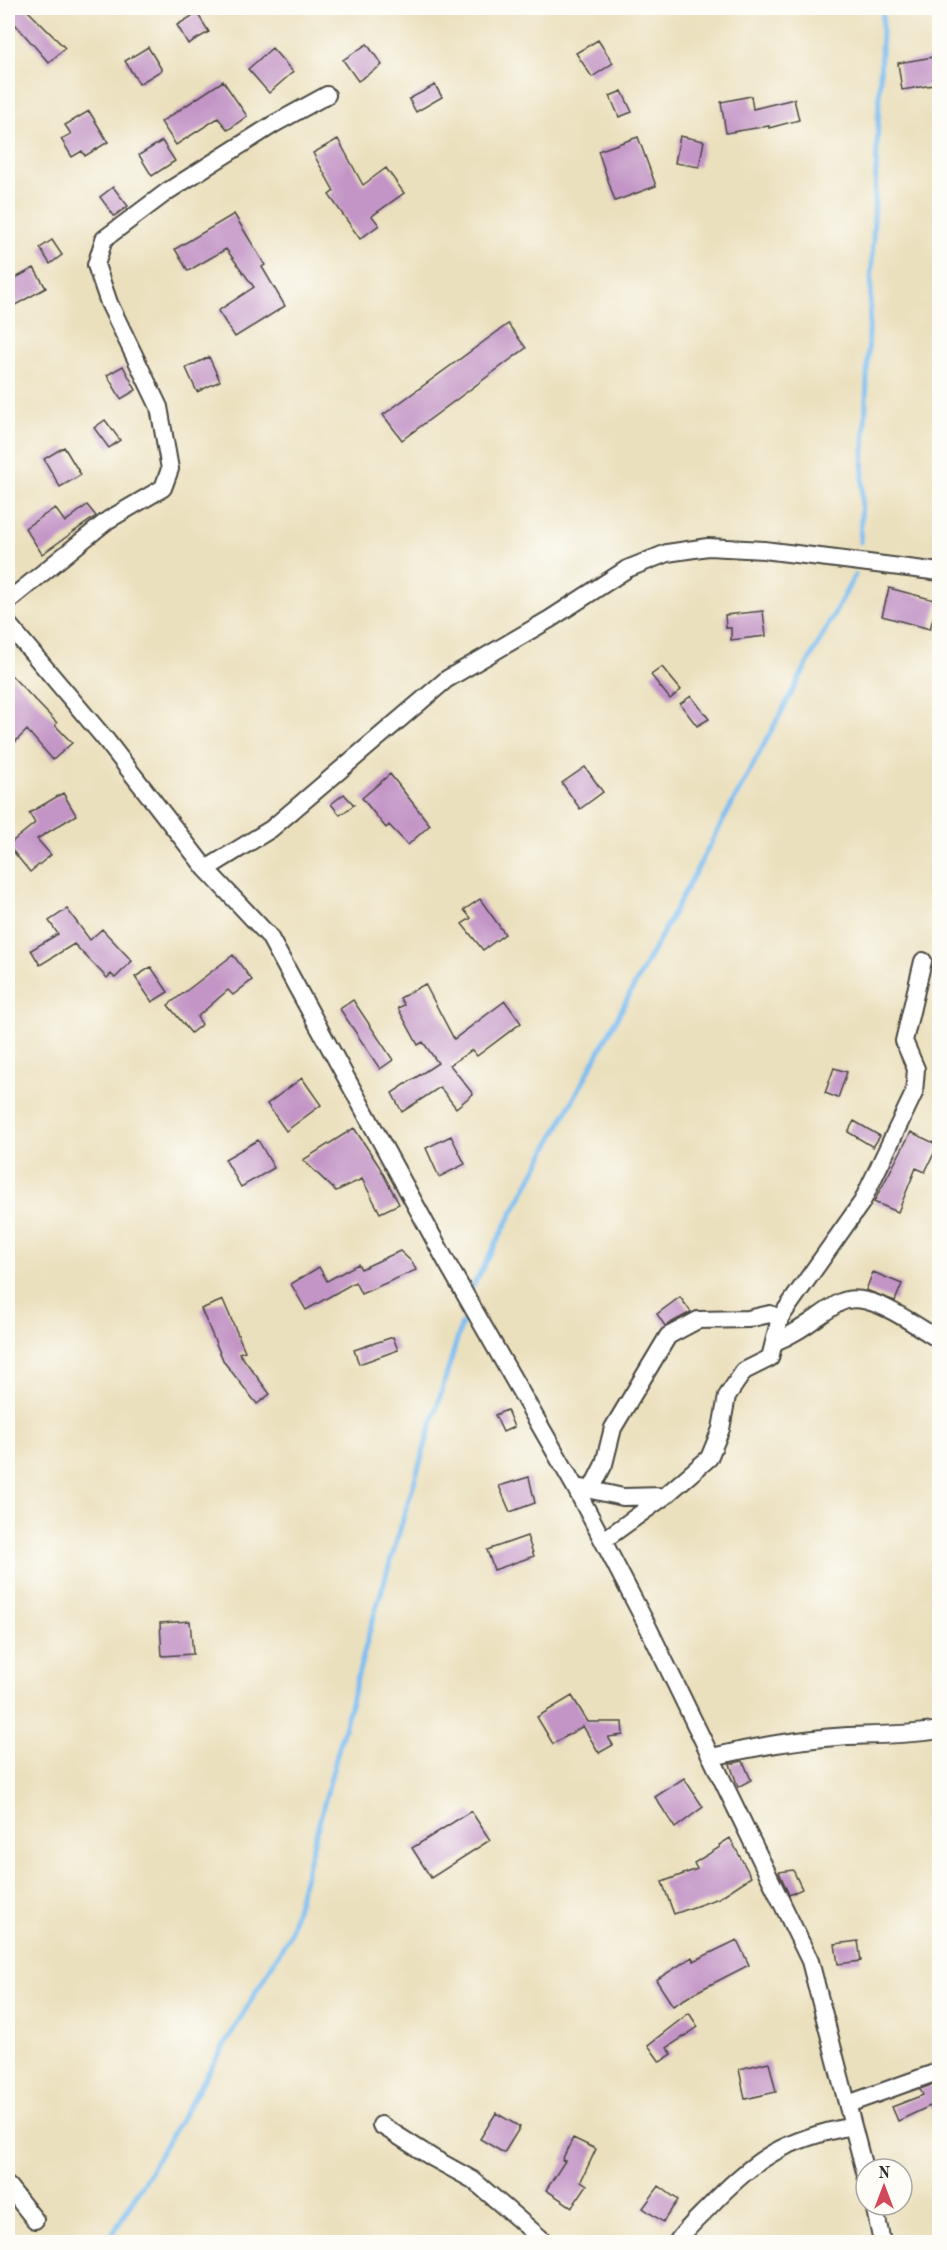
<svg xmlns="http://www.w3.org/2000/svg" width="947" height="2250" font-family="'Old Standard TT',serif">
  <rect width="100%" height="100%" fill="#fdfcf7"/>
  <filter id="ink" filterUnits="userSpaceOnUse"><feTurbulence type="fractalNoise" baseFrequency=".0167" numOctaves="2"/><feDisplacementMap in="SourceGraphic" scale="12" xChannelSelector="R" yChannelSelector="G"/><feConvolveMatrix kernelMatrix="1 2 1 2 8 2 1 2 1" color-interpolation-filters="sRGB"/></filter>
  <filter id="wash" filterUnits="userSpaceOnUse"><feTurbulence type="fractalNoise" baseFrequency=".008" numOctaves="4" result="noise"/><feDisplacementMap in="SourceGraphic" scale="24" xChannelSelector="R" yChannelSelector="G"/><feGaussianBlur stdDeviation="1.35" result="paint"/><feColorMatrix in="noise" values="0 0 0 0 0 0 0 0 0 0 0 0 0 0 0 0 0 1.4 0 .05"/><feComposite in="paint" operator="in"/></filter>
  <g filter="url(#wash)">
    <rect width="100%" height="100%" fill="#ebe0bd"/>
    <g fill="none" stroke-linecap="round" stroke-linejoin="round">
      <path stroke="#7dbef2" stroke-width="5" d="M 860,542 L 883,8
        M 472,1288 L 855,575
        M 108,2242 L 289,1936 L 371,1626 L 462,1323"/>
    </g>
    <g id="blocks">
      <path fill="#c395c6" d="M 12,8 L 25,8 L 65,48 L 49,63 L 8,16 L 8,11 Z
        M 197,13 L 209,32 L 188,44 L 177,25 Z
        M 598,40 L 613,63 L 592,77 L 576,53 Z
        M 367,44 L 382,65 L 358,81 L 343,60 Z
        M 148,47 L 162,70 L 139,84 L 125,61 Z
        M 272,48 L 293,72 L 269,93 L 248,69 Z
        M 939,56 L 939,84 L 902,90 L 898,63 Z
        M 223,81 L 247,116 L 228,130 L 218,118 L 176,145 L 161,122 Z
        M 435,85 L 442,97 L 416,112 L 409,99 Z
        M 622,91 L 632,112 L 619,117 L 610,96 Z
        M 751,96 L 753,109 L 794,99 L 799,120 L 769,128 L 769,126 L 726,133 L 721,102 Z
        M 89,111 L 108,142 L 85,156 L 82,151 L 72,157 L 61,139 L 71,134 L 65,125 Z
        M 680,136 L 704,141 L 699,167 L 675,163 Z
        M 638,137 L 656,186 L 615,201 L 598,151 Z
        M 338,139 L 363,185 L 386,168 L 404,193 L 372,216 L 379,225 L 360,239 L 329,195 L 334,191 L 313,153 Z
        M 162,141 L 175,161 L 152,176 L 139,155 Z
        M 113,187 L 128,206 L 114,216 L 100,197 Z
        M 234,214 L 265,265 L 262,267 L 285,306 L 235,337 L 218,311 L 254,287 L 226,249 L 188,271 L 175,249 Z
        M 52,240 L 62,255 L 50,264 L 40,248 Z
        M 34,268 L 46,288 L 8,309 L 8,282 Z
        M 508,324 L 526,348 L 402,440 L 383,415 Z
        M 209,357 L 220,381 L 197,392 L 186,368 Z
        M 123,366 L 136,390 L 121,399 L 107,375 Z
        M 105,420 L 120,440 L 109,448 L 94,428 Z
        M 64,447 L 81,475 L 60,487 L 44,459 Z
        M 87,505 L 96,516 L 42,554 L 25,528 L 55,508 L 65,522 Z
        M 889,588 L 938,601 L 930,629 L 882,616 Z
        M 763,611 L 766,636 L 731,640 L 731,628 L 726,628 L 725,615 Z
        M 662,667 L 681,690 L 670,699 L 651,675 Z
        M 8,672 L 57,723 L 55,725 L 72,743 L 53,760 L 27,730 L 8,749 Z
        M 691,696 L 709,719 L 697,726 L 680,704 Z
        M 585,767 L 603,792 L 580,809 L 562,783 Z
        M 390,774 L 430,825 L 408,845 L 389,825 L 386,828 L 362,798 Z
        M 63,793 L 76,815 L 37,839 L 51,855 L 30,872 L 8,845 L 35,823 L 29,813 Z
        M 344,794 L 354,805 L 340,815 L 331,804 Z
        M 480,899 L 505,934 L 483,950 L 462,924 L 471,918 L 464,910 Z
        M 67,909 L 90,940 L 102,929 L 132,961 L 115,978 L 111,974 L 107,978 L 74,944 L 40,965 L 31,950 L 58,934 L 49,921 Z
        M 233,955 L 252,980 L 233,995 L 228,990 L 197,1017 L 202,1024 L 191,1033 L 168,1005 Z
        M 151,967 L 168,992 L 152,1002 L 135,977 Z
        M 425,984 L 454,1039 L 505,1001 L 521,1023 L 477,1056 L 472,1050 L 450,1065 L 473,1094 L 456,1108 L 440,1087 L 402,1112 L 392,1093 L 438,1063 L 423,1042 L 418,1045 L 398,1008 L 404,1005 L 400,998 Z
        M 353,1000 L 393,1060 L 380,1069 L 340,1009 Z
        M 834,1068 L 847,1072 L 838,1098 L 825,1093 Z
        M 302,1078 L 321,1105 L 286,1131 L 267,1104 Z
        M 854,1121 L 880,1136 L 873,1147 L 848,1132 Z
        M 354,1128 L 379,1166 L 399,1204 L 380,1213 L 362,1179 L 336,1191 L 303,1160 Z
        M 911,1132 L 938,1145 L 925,1172 L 916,1168 L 898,1212 L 874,1202 Z
        M 451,1136 L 465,1164 L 439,1177 L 426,1148 Z
        M 258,1140 L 274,1168 L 241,1187 L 225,1159 Z
        M 400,1251 L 412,1262 L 416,1270 L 361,1294 L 355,1282 L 306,1310 L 291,1284 L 319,1267 L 327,1281 L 358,1264 L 361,1269 Z
        M 873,1272 L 902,1284 L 895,1301 L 866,1290 Z
        M 680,1297 L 691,1312 L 665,1326 L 657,1314 Z
        M 223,1300 L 245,1351 L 239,1353 L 270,1394 L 257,1404 L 224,1362 L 201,1309 Z
        M 393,1337 L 398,1350 L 359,1364 L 354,1350 Z
        M 507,1410 L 514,1427 L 503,1432 L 495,1415 Z
        M 529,1477 L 535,1503 L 510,1512 L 499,1486 Z
        M 527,1536 L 534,1556 L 494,1570 L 487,1550 Z
        M 190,1621 L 193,1654 L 162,1656 L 160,1623 Z
        M 572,1696 L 588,1722 L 622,1722 L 623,1735 L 608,1737 L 613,1745 L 599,1753 L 583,1726 L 553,1744 L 537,1717 Z
        M 743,1761 L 751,1780 L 738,1787 L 730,1764 Z
        M 684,1778 L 703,1807 L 675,1828 L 655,1797 Z
        M 471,1811 L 490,1840 L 431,1878 L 412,1848 Z
        M 730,1838 L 751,1877 L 719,1898 L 674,1914 L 662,1882 L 697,1869 L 694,1863 L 720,1847 L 719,1845 Z
        M 793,1870 L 802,1889 L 789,1895 L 779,1872 Z
        M 737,1940 L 749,1965 L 698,1991 L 673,2006 L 656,1980 L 692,1957 L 694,1961 Z
        M 858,1941 L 861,1961 L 838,1964 L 835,1944 Z
        M 689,2013 L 698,2027 L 667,2048 L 672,2054 L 660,2062 L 648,2045 Z
        M 769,2062 L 776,2092 L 745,2099 L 739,2069 Z
        M 939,2082 L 939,2123 L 930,2106 L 898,2121 L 892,2107 L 923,2095 L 920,2089 Z
        M 496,2113 L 520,2127 L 504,2153 L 480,2139 Z
        M 573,2138 L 596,2149 L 581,2181 L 587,2185 L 572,2207 L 546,2190 L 565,2161 L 562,2160 Z
        M 659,2186 L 678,2200 L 663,2222 L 643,2208 Z"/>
    </g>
  </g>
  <g filter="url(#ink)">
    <use href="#blocks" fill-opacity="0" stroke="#484641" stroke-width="1.5"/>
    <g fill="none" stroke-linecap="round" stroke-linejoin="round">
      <g stroke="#484641" stroke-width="20">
        <path id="minor" d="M 8,601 L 108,520 L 163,488 L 170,469 L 159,407 L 109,303 L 96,265 L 104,239 L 168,191 L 274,124 L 327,95
          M 8,624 L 106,740 L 206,869 L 269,936 L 446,1261 L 575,1487 L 648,1627 L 810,1961 L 866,2176
          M 206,869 L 271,829 L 447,679 L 550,619 L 627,569 L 667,553 L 708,547 L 764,550 L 940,572
          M 775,1342 C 799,1333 817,1316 839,1303 C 867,1287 915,1326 940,1340
          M 582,1488 L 623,1497 L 665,1496
          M 591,1490 L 604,1464 L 613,1428 L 668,1336 L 698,1320 L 748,1319 L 770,1314 L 780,1318
          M 604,1540 L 665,1496 L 709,1458 L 721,1429 L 727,1396 L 744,1371 L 770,1358 L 780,1318 L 862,1202 L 914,1093 L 916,1069 L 904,1041 L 923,961
          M 712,1757 C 757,1746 802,1739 848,1736 C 879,1735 909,1735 940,1730
          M 848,2104 L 940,2071
          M 381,2125 L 433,2158 L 473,2180 L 545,2242
          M 8,2186 L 35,2220
          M 874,2205 L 882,2242
          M 677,2242 C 686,2229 697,2219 708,2208 C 755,2158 785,2139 853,2126"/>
      </g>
      <use href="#minor" stroke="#fff" stroke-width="16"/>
    </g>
  </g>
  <rect width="947" height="2250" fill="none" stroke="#fdfcf7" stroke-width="30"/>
  <g transform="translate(884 2187)"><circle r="28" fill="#fdfcf7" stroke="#a9a8a5" stroke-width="1.5"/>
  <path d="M0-4.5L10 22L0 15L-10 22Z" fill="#d1495b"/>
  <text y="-9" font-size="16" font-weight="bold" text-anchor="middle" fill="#2b2b2b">N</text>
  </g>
</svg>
